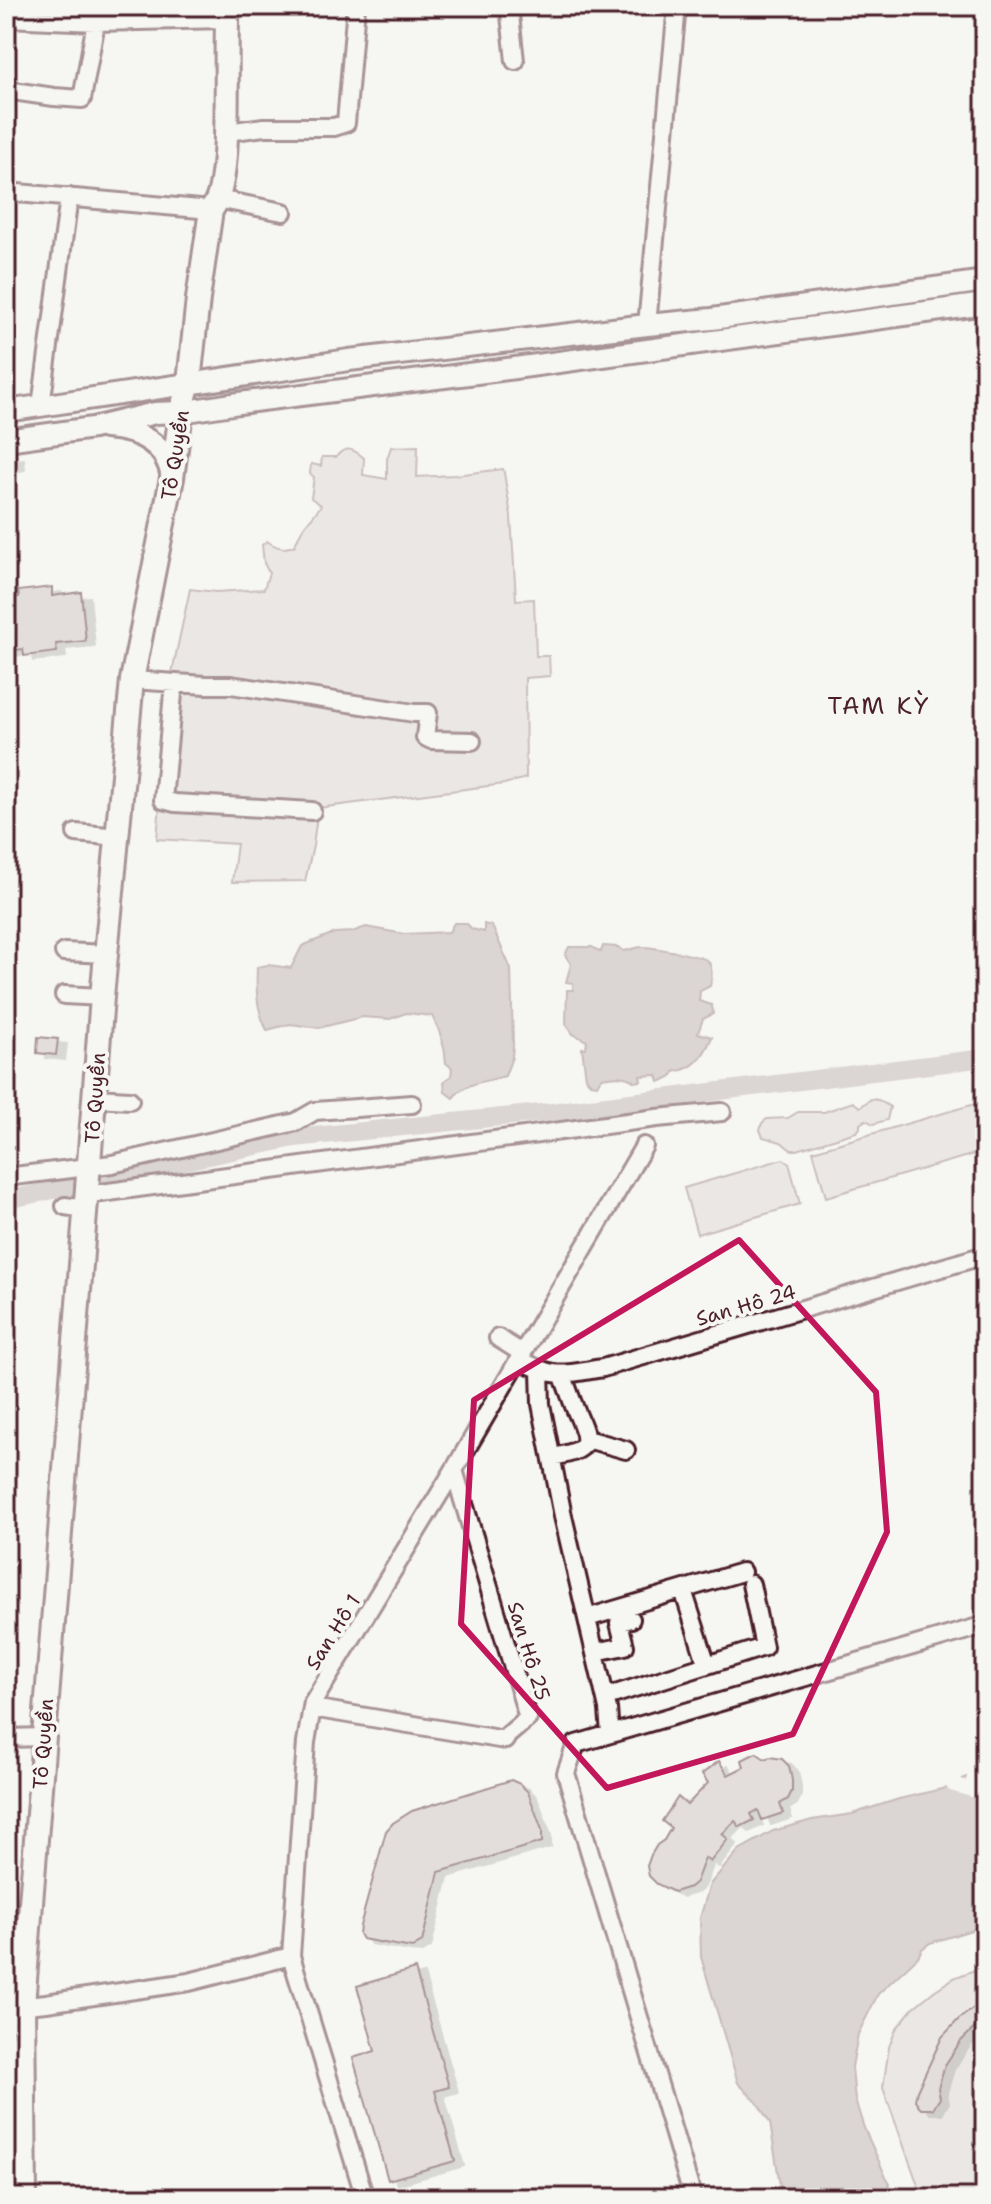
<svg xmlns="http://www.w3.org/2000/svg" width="991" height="2204" font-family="'Shantell Sans',sans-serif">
  <defs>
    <filter id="shadow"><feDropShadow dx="9" dy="5" stdDeviation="0" flood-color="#0004"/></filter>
  </defs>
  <rect width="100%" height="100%" fill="#f6f6f2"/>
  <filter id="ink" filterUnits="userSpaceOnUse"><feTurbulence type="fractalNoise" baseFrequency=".0125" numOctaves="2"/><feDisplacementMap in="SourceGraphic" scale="16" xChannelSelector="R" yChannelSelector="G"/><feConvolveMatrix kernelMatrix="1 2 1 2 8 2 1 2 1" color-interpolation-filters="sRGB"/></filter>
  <g filter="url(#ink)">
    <path fill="#ddd6d5" stroke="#947a80" stroke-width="2" d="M 418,446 L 417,477 L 455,475 L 503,469 L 504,473 L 511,516 L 516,600 L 534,599 L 536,656 L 549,656 L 550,676 L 525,678 L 526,778 L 504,784 L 318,808 L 313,846 L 305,881 L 232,882 L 237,844 L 157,839 L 170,682 L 190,589 L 216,592 L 264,589 L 269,573 L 264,563 L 262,545 L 267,541 C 276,547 284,551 295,545 C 302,525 311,521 321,505 L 311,498 L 314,477 L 310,474 L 311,464 L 321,466 L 322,457 L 336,457 C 345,445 354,449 364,458 L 363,475 L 387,479 L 387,459 L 391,447 Z
      M 871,1099 L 878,1100 L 890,1107 L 887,1120 L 873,1124 L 866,1120 L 860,1124 L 860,1128 L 856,1132 L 797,1150 L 791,1150 L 781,1142 L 763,1137 L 760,1130 L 762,1123 L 767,1119 L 788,1118 L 798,1112 L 824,1112 L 853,1102 L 860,1107 Z
      M 985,1101 L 985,1151 L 826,1197 L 813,1151 Z
      M 783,1159 L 789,1163 L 800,1204 L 697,1234 L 684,1188 Z
      M 985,1966 L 985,2198 L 927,2198 L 919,2188 L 883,2088 L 889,2047 L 896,2029 L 913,2008 L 934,1991 L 954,1978 Z"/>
    <path fill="#bbadae" stroke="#8e747a" stroke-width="2" d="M 454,923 L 466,923 L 472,929 L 484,932 L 484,924 L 492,926 L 511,969 L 513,1045 L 512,1057 L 505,1076 C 486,1082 465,1082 453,1098 L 445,1092 L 444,1081 L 451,1076 L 452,1068 L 446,1063 C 445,1045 441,1032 432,1016 L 406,1013 L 390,1019 L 362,1017 L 319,1028 L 290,1024 L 267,1030 C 256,1009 256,990 257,967 L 268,965 L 291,968 L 302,946 L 334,933 L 352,932 L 366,927 L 404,934 L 449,932 Z
      M 603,946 L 618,947 L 624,951 C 631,950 636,947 643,947 C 651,947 704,956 708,961 C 713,968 712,978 710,986 L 700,991 L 699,1001 L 712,1005 L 713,1014 L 703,1019 L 698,1033 L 712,1037 C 704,1056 695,1069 674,1072 L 671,1077 L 659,1082 L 657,1075 L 640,1076 L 641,1081 L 635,1082 C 624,1074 613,1076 601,1078 L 597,1085 L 591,1084 L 586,1078 L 582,1048 L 586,1048 L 587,1041 L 573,1034 L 566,1024 L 567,990 L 573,990 L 573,983 L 566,982 L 571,964 L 565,955 L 569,947 L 592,947 L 601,952 Z
      M 985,1767 L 985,1928 L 975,1929 L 930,1943 L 922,1949 L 918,1957 L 878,1994 L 858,2034 L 852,2067 L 855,2100 L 864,2128 L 885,2175 L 890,2183 L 889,2184 L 895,2198 L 782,2198 L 770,2123 L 757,2102 L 738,2083 L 701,1957 L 700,1918 L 710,1884 L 739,1850 L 773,1831 L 812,1820 L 852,1814 L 899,1799 L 946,1788 Z"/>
    <path fill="#f6f6f2" d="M 972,1770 L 977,1776 L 985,1774 L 985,1801 L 950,1791 L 944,1785 L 958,1777 L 966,1781 L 967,1776 L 963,1774 Z"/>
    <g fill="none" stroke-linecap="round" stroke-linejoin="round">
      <path stroke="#bbadae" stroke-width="18" d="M 109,1177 L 294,1138 L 551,1112 L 985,1058
        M 6,1200 L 72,1186"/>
    </g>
    <path fill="#ccc1c0" stroke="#4a1f2b" stroke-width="2" filter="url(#shadow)" d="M 15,454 L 16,465 L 6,467 L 6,455 Z
      M 52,587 L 52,596 L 81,592 L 86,641 L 56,644 L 57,652 L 24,656 L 23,649 L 6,651 L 6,599 L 19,597 L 18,591 Z
      M 38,1037 L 58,1039 L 56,1055 L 37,1053 Z
      M 756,1753 L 765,1759 L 770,1757 L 782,1759 L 789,1766 L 792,1780 L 792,1791 L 788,1799 L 780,1804 L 783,1813 L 762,1820 L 758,1810 L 751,1814 L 754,1820 L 740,1827 L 735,1821 L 722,1834 L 728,1839 L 710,1862 L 705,1858 L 696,1882 L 690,1887 L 674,1892 L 657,1884 L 649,1876 L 647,1866 L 651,1855 L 657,1845 L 664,1840 L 671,1828 L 662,1821 L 678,1797 L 687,1805 L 708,1783 L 702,1774 L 719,1761 L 728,1775 L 744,1767 L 742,1760 Z
      M 511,1780 L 520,1784 L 528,1792 L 542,1830 L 542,1842 L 439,1872 L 422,1942 L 412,1948 L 362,1939 L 359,1934 L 360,1926 L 386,1831 L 393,1823 L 412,1811 Z
      M 415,1969 L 449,2087 L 435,2091 L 455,2161 L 388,2180 L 353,2058 L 375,2051 L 357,1986 Z
      M 985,1996 L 985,2018 L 961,2041 L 945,2065 L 938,2088 L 940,2098 L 933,2109 L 921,2109 L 915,2100 L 917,2091 L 942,2037 L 959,2019 L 979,2004 Z"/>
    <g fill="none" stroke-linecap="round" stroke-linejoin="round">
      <g stroke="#4a1f2b" stroke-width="22">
        <path id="minor" d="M 509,6 L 515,61
          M 6,18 L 96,22 L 226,19
          M 6,90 L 54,97 L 82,99 L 96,22
          M 227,132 L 264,127 L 334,127 L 346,123 L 356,6
          M 6,192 L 211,210
          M 217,199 L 283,212
          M 647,325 L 677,6
          M 41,406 L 69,197
          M 132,680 L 206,685 L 231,685 L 414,713 L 428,713 L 425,737 L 431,740 L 472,741
          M 174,683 L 163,800 L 175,803 L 312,811
          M 76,833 L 118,837
          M 64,952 L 107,954
          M 64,995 L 102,997
          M 95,1098 L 130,1100
          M 6,1177 L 112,1164 L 296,1122 L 315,1111 L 412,1104
          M 86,1195 L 657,1118 L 722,1112
          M 65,1206 L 85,1209
          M 498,1338 L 522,1353
          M 519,1359 C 555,1380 563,1374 603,1368 L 985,1255
          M 540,1371 L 541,1404 L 563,1516 L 608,1709 L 610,1734
          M 587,1439 L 626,1450
          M 552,1457 C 591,1450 591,1444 576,1411 C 571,1399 567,1386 562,1374
          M 683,1590 L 707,1665
          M 587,1618 L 742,1572
          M 595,1652 L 625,1646 L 619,1623 L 631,1619
          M 606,1697 L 764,1647 L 751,1584
          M 312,1708 L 505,1740 L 508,1735 L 528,1718 L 454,1470
          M 6,1738 L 44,1737
          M 6,2007 L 46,2003 L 189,1982 L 291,1956
          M 365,2198 L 291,1956 L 306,1742 L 313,1702 L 454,1470 L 644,1146
          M 693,2198 L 566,1773 L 576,1744 L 985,1625"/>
      </g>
      <g stroke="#4a1f2b" stroke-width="26">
        <path id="tertiary" d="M 6,411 L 349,360 L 647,325 L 712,319 L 985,281
          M 105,428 C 138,430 167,443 172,478
          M 6,440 L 93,428 L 155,413 L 181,412 L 239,403 L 500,370 L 985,304"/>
      </g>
      <g stroke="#4a1f2b" stroke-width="28">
        <path id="secondary" d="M 25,2198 L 23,2005 L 102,997 L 132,680 L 172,478 L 181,412 L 189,382 L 198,299 L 211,210 C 235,186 223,46 228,6"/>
      </g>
      <use href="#minor" stroke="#f6f6f2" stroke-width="16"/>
      <use href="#tertiary" stroke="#f6f6f2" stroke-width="20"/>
      <use href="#secondary" stroke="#f6f6f2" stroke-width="22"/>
    </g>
  </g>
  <path d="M0 0H991V2204H0ZM 739,1240 L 876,1392 L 887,1532 L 793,1734 L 607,1788 L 461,1624 L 474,1400 Z" fill="#f6f6f2" fill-opacity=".55" fill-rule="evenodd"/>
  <path fill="none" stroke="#c2185b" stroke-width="6" stroke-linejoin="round" d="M 739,1240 L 876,1392 L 887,1532 L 793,1734 L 607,1788 L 461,1624 L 474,1400 Z"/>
  <g text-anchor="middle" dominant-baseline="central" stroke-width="8" stroke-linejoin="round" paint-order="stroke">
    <g font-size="20" fill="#4a1f2b" stroke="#f6f6f2">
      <text transform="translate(175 455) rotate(-81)">Tô Quyền</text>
      <text transform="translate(95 1098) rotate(-86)">Tô Quyền</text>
      <text transform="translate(746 1305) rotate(-16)">San Hô 24</text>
      <text transform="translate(333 1632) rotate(-58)">San Hô 1</text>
      <text transform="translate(529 1651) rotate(73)">San Hô 25</text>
      <text transform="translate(43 1744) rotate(-86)">Tô Quyền</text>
    </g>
    <g font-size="24" letter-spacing="2" fill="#4a1f2b" stroke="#f6f6f2">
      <text x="879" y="706">TAM KỲ</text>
    </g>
  </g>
  <rect width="991" height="2204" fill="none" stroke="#f6f6f2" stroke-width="32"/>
  <rect x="16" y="16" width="959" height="2172" fill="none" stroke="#4a1f2b" stroke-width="3" filter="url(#ink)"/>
</svg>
